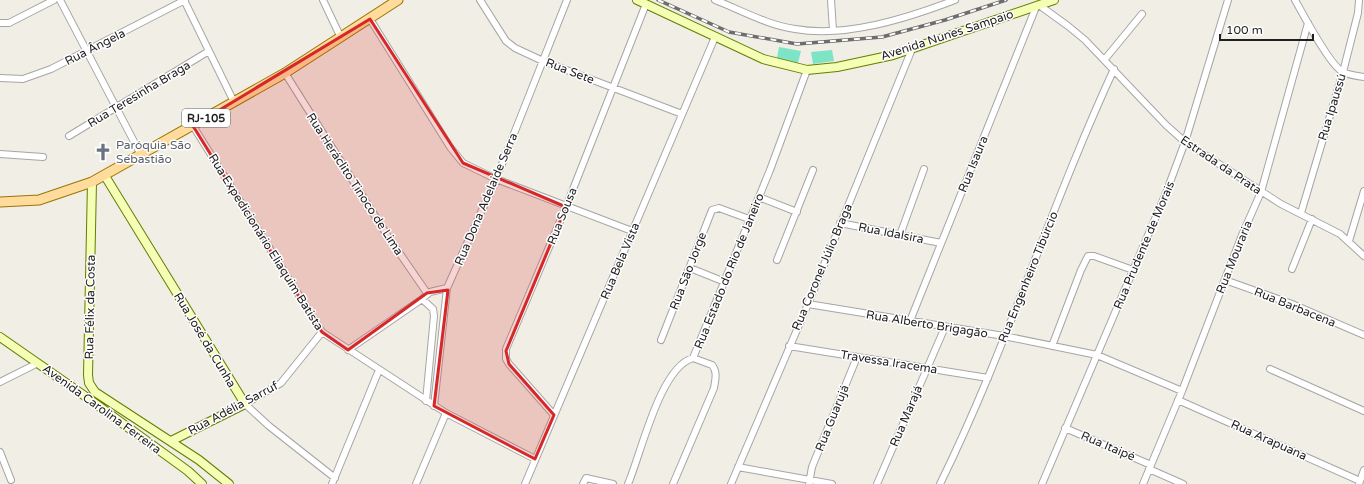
<svg xmlns="http://www.w3.org/2000/svg" width="1364" height="484" font-family="'Varela Round',sans-serif">
  <rect width="100%" height="100%" fill="#f1eee5"/>
  <path fill="#7de5c6" d="M 779,47 L 801,51 L 798,63 L 777,58 Z
    M 832,50 L 834,61 L 813,64 L 811,52 Z"/>
  <g fill="none" stroke-linecap="round" stroke-linejoin="round">
    <g stroke="#a6a6a6" stroke-width="8">
      <path id="street" d="M 60,0 L 141,155
        M 184,0 L 234,102
        M 323,0 L 341,38
        M 480,0 L 506,41 L 515,48 L 543,61 L 682,114
        M 715,0 C 741,10 767,25 795,29 C 846,38 908,18 955,0
        M 831,0 L 833,30
        M 1295,0 C 1303,14 1330,66 1343,72 C 1348,75 1358,76 1364,77
        M 1039,5 L 1068,26 L 1085,40 L 1166,125 L 1185,142 L 1281,204 L 1340,234 L 1364,256
        M 370,19 L 450,147 L 463,163 L 496,179 L 632,231
        M 0,23 L 9,23 L 54,0
        M 1105,59 L 1142,14
        M 285,73 L 387,235 L 427,293
        M 0,78 L 23,79 L 51,69 L 185,0
        M 193,126 L 322,332 L 446,413 L 535,459
        M 69,136 L 209,51
        M 0,154 L 43,157
        M 759,197 L 797,212
        M 1301,213 L 1343,72 L 1358,13 L 1359,0
        M 840,223 L 941,243
        M 900,235 L 924,169
        M 1349,241 L 1364,191
        M 777,260 L 813,170
        M 690,268 L 725,282
        M 1292,269 L 1312,219
        M 1225,280 L 1292,304 L 1364,335
        M 422,299 L 433,309 L 434,316 L 426,401
        M 808,304 L 1004,336 L 1097,355 L 1182,391
        M 910,321 L 1036,7
        M 322,332 L 281,383 L 245,404 L 269,426 L 335,478
        M 661,340 L 712,210 L 719,208 L 749,219
        M 789,346 L 988,378
        M 1052,346 L 1081,270 L 1088,256 L 1094,256 L 1133,270
        M 348,350 L 422,299 L 430,292 L 447,288
        M 1270,369 L 1364,411
        M 0,382 L 38,363
        M 1178,400 L 1360,481
        M 434,406 L 447,288 L 496,179 L 567,0
        M 554,415 L 509,364 L 506,359 L 506,349 L 566,207 L 646,4
        M 1065,428 L 1151,465
        M 0,452 L 11,480
        M 738,467 L 832,484
        M 1149,469 L 1183,484
        M 332,484 L 379,370
        M 416,484 L 446,413
        M 525,484 L 715,37
        M 583,484 L 586,478 L 613,484
        M 628,484 C 641,454 660,367 693,358 L 770,170 L 807,70
        M 673,484 L 714,388 C 715,381 718,372 712,365 L 693,358
        M 731,484 L 808,304 L 912,49
        M 809,484 L 812,467 L 857,357
        M 877,484 L 945,327
        M 940,484 C 1006,350 1051,205 1114,69
        M 1042,484 L 1166,193 L 1185,142 L 1228,0
        M 1143,484 L 1182,391 L 1242,235 L 1261,192 L 1308,23
        M 1359,484 L 1364,470"/>
    </g>
    <g stroke="#657d00" stroke-width="10">
      <path id="secondary" d="M 637,0 L 763,59 L 807,70 L 837,67 L 893,55 L 1054,0
        M 105,176 L 245,404 L 171,441
        M 92,182 L 88,375 L 89,383 L 95,392 L 199,460 L 229,484
        M 0,337 L 82,394 L 188,471 L 202,484"/>
    </g>
    <g stroke="#9b7400" stroke-width="11">
      <path id="primary" d="M 0,202 L 39,200 L 92,182 L 285,73 L 398,0"/>
    </g>
    <use href="#street" stroke="#fff" stroke-width="6"/>
    <use href="#secondary" stroke="#f5feb5" stroke-width="8"/>
    <use href="#primary" stroke="#ffdc9c" stroke-width="9"/>
    <g stroke="#6d6d6d" stroke-width="3.5">
      <path id="rail" d="M 658,0 L 729,32 L 797,44 L 882,37 L 945,20 L 1006,0"/>
    </g>
    <use href="#rail" stroke="#fff" stroke-width="2" stroke-dasharray="6" stroke-linecap="butt"/>
  </g>
  <path fill="#d62828" fill-opacity="0.2" stroke="#d62828" stroke-width="3" stroke-linejoin="round" d="M 370,19 L 463,163 L 566,207 L 506,351 L 509,364 L 554,415 L 535,459 L 434,406 L 448,290 L 427,293 L 348,350 L 322,332 L 314,321 L 193,126 Z"/>
  <defs>
    <g id="church-bare" transform="scale(1.38)"><path d="M-1.2-6h2.4v3.5h3.3v2.4h-3.3V6h-2.4V-.1h-3.3v-2.4h3.3Z" fill="#6b7280" stroke="#fff" stroke-width="2.5" paint-order="stroke"/></g>
  </defs>
  <g fill-rule="evenodd">
    <use href="#church-bare" x="103" y="152"/>
  </g>
  <g text-anchor="middle" dominant-baseline="central" stroke-width="3" stroke-linejoin="round" paint-order="stroke">
    <rect fill="#fff" stroke="#626262" stroke-width="1" x="182" y="109" width="48" height="18" rx="3"/>
    <g font-size="11" font-weight="bold" fill="#1f1f1f">
      <text x="206" y="118">RJ-105</text>
    </g>
    <g font-size="12" fill="#1f1f1f" stroke="#fff">
      <text transform="translate(947 35) rotate(-18)">Avenida Nunes Sampaio</text>
      <text transform="translate(95 47) rotate(-27)">Rua Ângela</text>
      <text transform="translate(570 71) rotate(21)">Rua Sete</text>
      <text transform="translate(139 94) rotate(-31)">Rua Teresinha Braga</text>
      <text transform="translate(1332 107) rotate(-73)">Rua Ipaussú</text>
      <text transform="translate(973 164) rotate(-68)">Rua Isaura</text>
      <text transform="translate(1221 165) rotate(34)">Estrada da Prata</text>
      <text transform="translate(355 184) rotate(57)">Rua Heráclito Tinoco de Lima</text>
      <text transform="translate(486 199) rotate(-67)">Rua Dona Adelaide Serra</text>
      <text transform="translate(562 216) rotate(-68)">Rua Sousa</text>
      <text transform="translate(891 233) rotate(11)">Rua Idalsira</text>
      <text transform="translate(266 242) rotate(58)">Rua Expedicionário Eliaquim Batista</text>
      <text transform="translate(1144 245) rotate(-67)">Rua Prudente de Morais</text>
      <text transform="translate(1234 257) rotate(-68)">Rua Mouraria</text>
      <text transform="translate(620 261) rotate(-67)">Rua Bela Vista</text>
      <text transform="translate(822 267) rotate(-67)">Rua Coronel Júlio Braga</text>
      <text transform="translate(688 271) rotate(-69)">Rua São Jorge</text>
      <text transform="translate(729 271) rotate(-68)">Rua Estado do Rio de Janeiro</text>
      <text transform="translate(1028 277) rotate(-68)">Rua Engenheiro Tibúrcio</text>
      <text transform="translate(90 307) rotate(-89)">Rua Félix da Costa</text>
      <text transform="translate(1295 307) rotate(22)">Rua Barbacena</text>
      <text transform="translate(927 324) rotate(9)">Rua Alberto Brigagão</text>
      <text transform="translate(205 340) rotate(59)">Rua José da Cunha</text>
      <text transform="translate(889 362) rotate(9)">Travessa Iracema</text>
      <text transform="translate(233 408) rotate(-28)">Rua Adélia Sarruf</text>
      <text transform="translate(102 409) rotate(36)">Avenida Carolina Ferreira</text>
      <text transform="translate(906 416) rotate(-67)">Rua Marajá</text>
      <text transform="translate(832 418) rotate(-68)">Rua Guarujá</text>
      <text transform="translate(1269 440) rotate(24)">Rua Arapuana</text>
      <text transform="translate(1108 446) rotate(23)">Rua Itaipé</text>
    </g>
    <g font-size="12" fill="#5b616d" stroke="#fff" text-anchor="start">
      <text x="116" y="145">Paróquia São<tspan x="116" dy="14">Sebastião</tspan></text>
    </g>
  </g>
  <path d="M1220 34v6h93v-6" fill="none" stroke="#1f1f1f" stroke-width="2"/>
  <text x="1226" y="34" font-size="12" fill="#1f1f1f" stroke="#ffffff" stroke-width="3" paint-order="stroke">100 m</text>
</svg>
